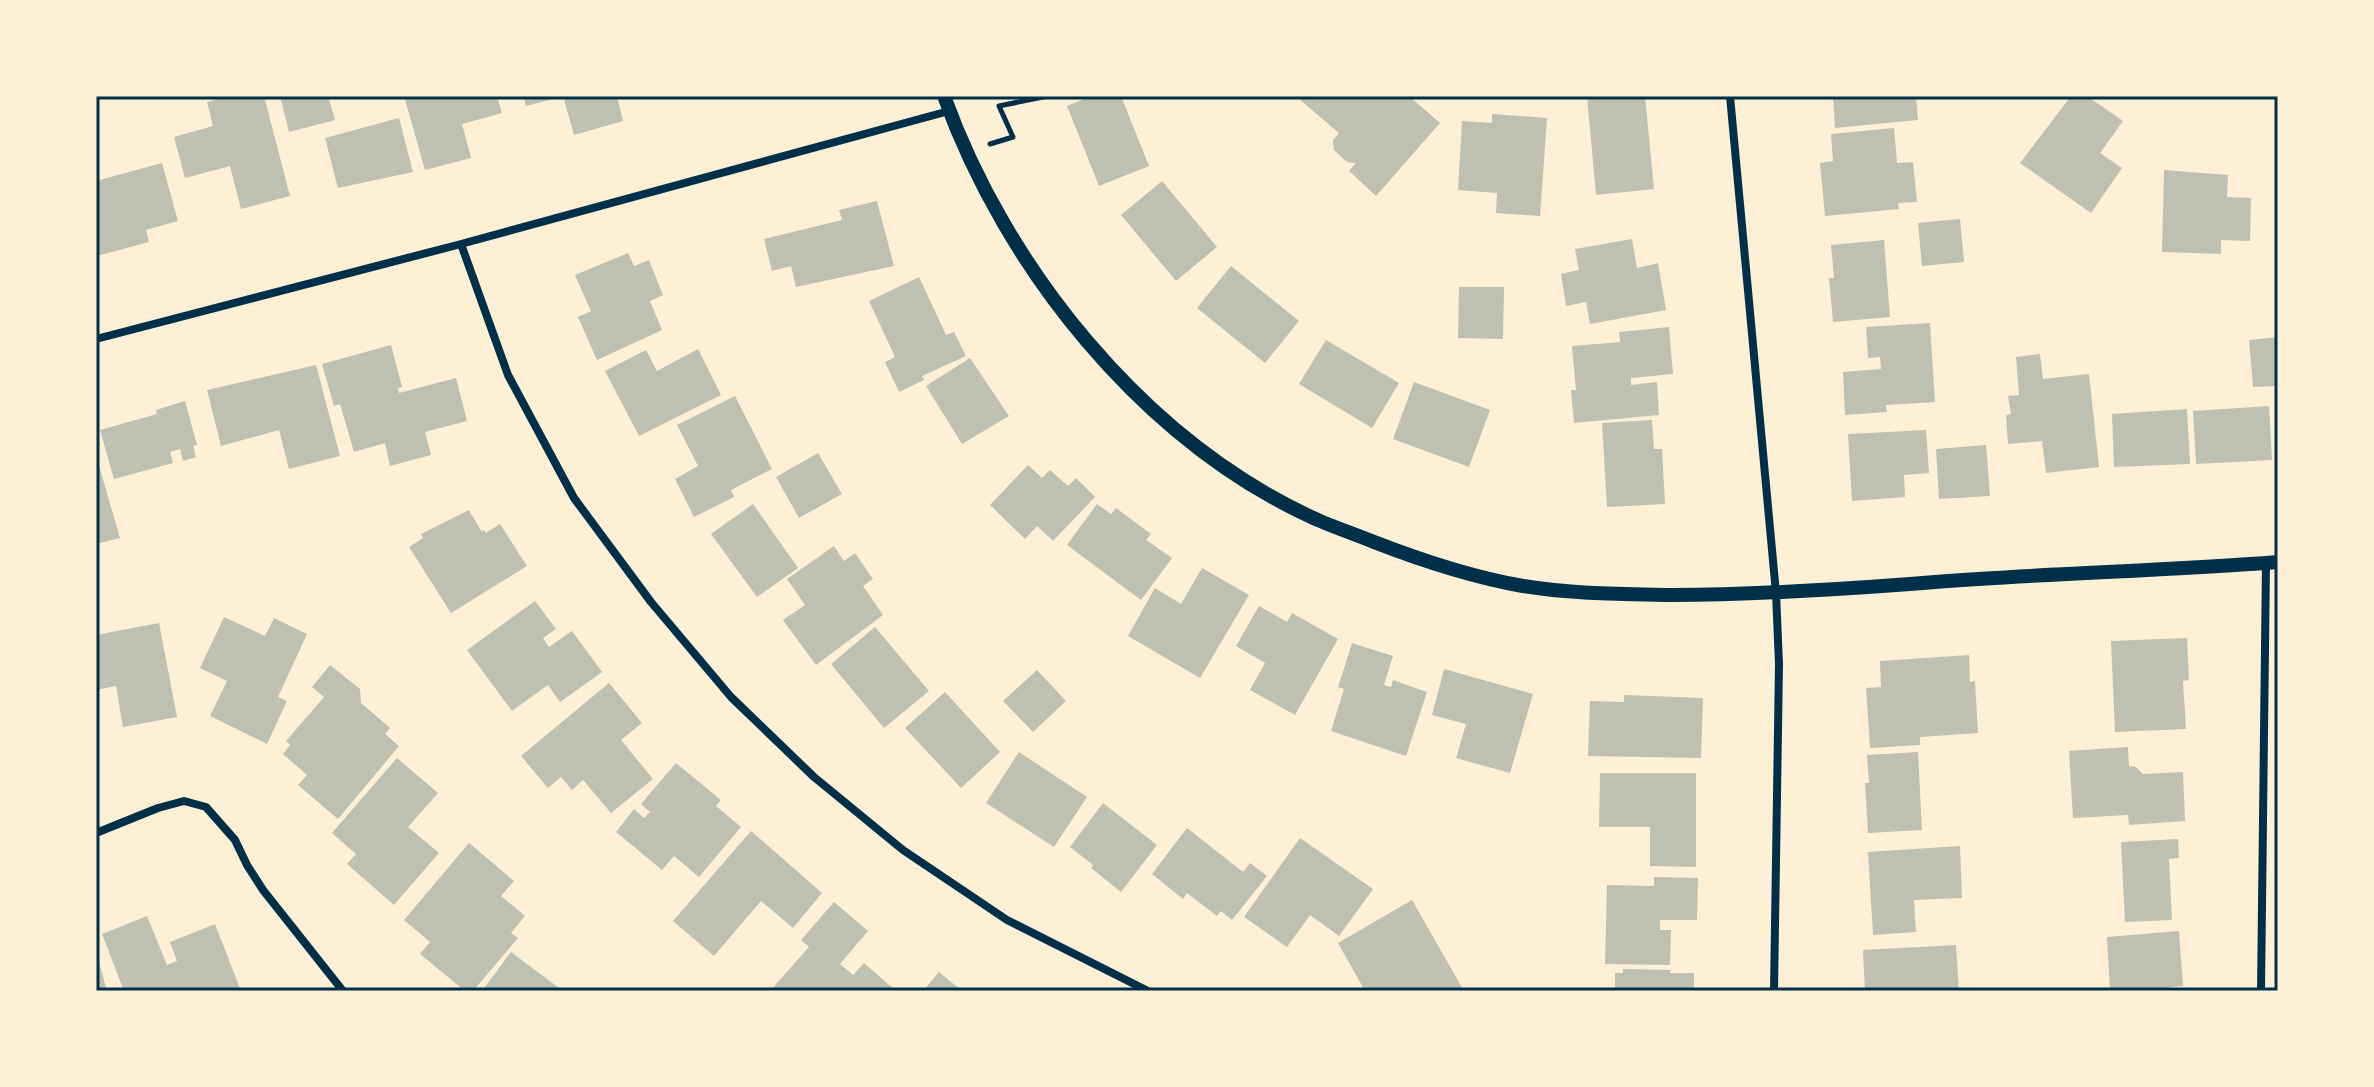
<svg xmlns="http://www.w3.org/2000/svg" width="2374" height="1087" font-family="'Crimson Pro',serif">
  <rect width="100%" height="100%" fill="#fdf0d5"/>
  <path fill="#bec0b2" d="M 230,96 L 243,96 L 243,99 L 264,96 L 290,196 L 241,209 L 230,166 L 185,178 L 174,137 L 213,126 L 207,102 Z
    M 280,96 L 328,96 L 335,120 L 289,132 Z
    M 404,96 L 497,96 L 502,113 L 462,124 L 471,158 L 425,170 Z
    M 523,96 L 560,96 L 560,97 L 526,106 Z
    M 563,96 L 617,96 L 623,121 L 574,135 Z
    M 1092,96 L 1121,96 L 1149,166 L 1099,186 L 1067,106 Z
    M 1300,96 L 1409,96 L 1440,123 L 1376,196 L 1349,171 L 1356,163 L 1347,162 L 1334,150 L 1333,140 L 1339,133 L 1298,98 Z
    M 1587,96 L 1645,96 L 1654,189 L 1596,195 Z
    M 1833,96 L 1916,96 L 1918,120 L 1835,128 Z
    M 2071,96 L 2087,96 L 2123,121 L 2100,153 L 2122,168 L 2091,213 L 2020,163 Z
    M 1492,114 L 1547,118 L 1540,216 L 1496,213 L 1497,193 L 1458,190 L 1462,121 L 1492,123 Z
    M 399,118 L 413,172 L 338,188 L 325,138 Z
    M 1894,128 L 1897,163 L 1913,162 L 1917,202 L 1898,203 L 1899,209 L 1825,216 L 1820,163 L 1833,161 L 1831,134 Z
    M 162,163 L 178,221 L 146,230 L 149,242 L 97,256 L 96,181 Z
    M 2164,170 L 2228,175 L 2227,197 L 2251,198 L 2250,241 L 2221,240 L 2221,254 L 2162,252 Z
    M 1162,181 L 1217,247 L 1176,281 L 1121,215 Z
    M 877,201 L 894,266 L 796,287 L 791,266 L 772,271 L 764,239 L 842,220 L 839,210 Z
    M 1960,219 L 1964,262 L 1922,266 L 1918,223 Z
    M 1632,239 L 1637,268 L 1658,263 L 1666,310 L 1590,324 L 1586,302 L 1566,306 L 1561,274 L 1579,270 L 1575,249 Z
    M 1884,240 L 1890,317 L 1833,322 L 1829,278 L 1834,278 L 1831,245 Z
    M 628,253 L 634,266 L 649,260 L 663,295 L 650,301 L 662,330 L 597,360 L 578,317 L 591,311 L 575,275 Z
    M 1231,266 L 1299,321 L 1265,363 L 1197,308 Z
    M 919,277 L 946,335 L 954,332 L 966,356 L 922,376 L 924,380 L 899,392 L 885,362 L 895,357 L 869,301 Z
    M 1459,287 L 1504,287 L 1503,339 L 1458,338 Z
    M 1930,323 L 1935,402 L 1886,405 L 1887,412 L 1845,415 L 1843,372 L 1881,369 L 1880,357 L 1868,358 L 1866,327 Z
    M 1669,327 L 1673,374 L 1631,378 L 1631,385 L 1657,382 L 1659,415 L 1574,423 L 1571,390 L 1576,390 L 1572,346 L 1620,342 L 1619,332 Z
    M 2278,337 L 2278,386 L 2253,387 L 2249,340 Z
    M 1326,340 L 1399,383 L 1372,428 L 1299,384 Z
    M 391,345 L 402,387 L 398,388 L 399,393 L 456,378 L 467,421 L 425,432 L 431,455 L 390,466 L 385,443 L 354,452 L 340,404 L 334,406 L 322,364 Z
    M 698,349 L 721,395 L 639,436 L 605,371 L 646,350 L 657,371 Z
    M 2040,354 L 2043,379 L 2089,374 L 2099,467 L 2046,473 L 2042,441 L 2008,444 L 2006,415 L 2011,414 L 2008,396 L 2019,395 L 2016,357 Z
    M 970,358 L 1009,416 L 962,444 L 926,386 Z
    M 316,365 L 340,456 L 289,469 L 279,430 L 221,446 L 207,390 Z
    M 1414,382 L 1490,410 L 1469,467 L 1393,439 Z
    M 735,396 L 772,469 L 731,490 L 734,497 L 694,517 L 675,479 L 698,466 L 677,425 Z
    M 185,401 L 197,445 L 193,446 L 196,457 L 183,461 L 180,449 L 170,452 L 173,463 L 114,479 L 100,430 L 157,414 L 156,410 Z
    M 2269,406 L 2272,460 L 2196,464 L 2193,411 Z
    M 2187,409 L 2190,464 L 2114,467 L 2112,414 Z
    M 1652,420 L 1654,449 L 1662,449 L 1665,504 L 1607,507 L 1602,423 Z
    M 1926,430 L 1929,473 L 1904,475 L 1905,497 L 1852,501 L 1848,434 Z
    M 1986,445 L 1990,496 L 1939,499 L 1936,449 Z
    M 818,453 L 842,494 L 799,518 L 776,477 Z
    M 96,455 L 120,538 L 96,544 Z
    M 1028,465 L 1042,478 L 1050,470 L 1068,486 L 1076,478 L 1095,497 L 1053,541 L 1037,526 L 1025,539 L 990,505 Z
    M 753,504 L 798,568 L 757,597 L 711,534 Z
    M 1097,504 L 1111,514 L 1116,508 L 1151,534 L 1146,540 L 1172,558 L 1141,600 L 1067,545 Z
    M 469,510 L 482,532 L 484,530 L 486,533 L 500,524 L 527,566 L 451,613 L 409,547 L 423,538 L 421,534 Z
    M 834,546 L 844,561 L 855,553 L 873,579 L 863,586 L 883,615 L 816,665 L 783,620 L 805,605 L 787,579 Z
    M 1202,568 L 1249,595 L 1200,678 L 1128,636 L 1155,588 L 1181,604 Z
    M 535,601 L 556,629 L 543,638 L 549,647 L 572,631 L 602,672 L 560,702 L 548,685 L 512,711 L 467,650 Z
    M 1259,606 L 1287,622 L 1292,613 L 1338,639 L 1295,715 L 1250,690 L 1265,663 L 1236,646 Z
    M 224,617 L 265,636 L 274,618 L 307,634 L 278,697 L 287,701 L 267,744 L 210,716 L 227,681 L 200,668 Z
    M 159,623 L 177,717 L 123,727 L 116,686 L 96,690 L 96,635 Z
    M 875,627 L 929,691 L 884,728 L 831,664 Z
    M 2187,638 L 2189,680 L 2183,681 L 2186,729 L 2115,732 L 2111,641 Z
    M 1352,643 L 1393,656 L 1384,685 L 1391,687 L 1393,680 L 1427,692 L 1406,756 L 1331,731 L 1344,689 L 1338,687 Z
    M 1969,655 L 1970,682 L 1975,681 L 1978,733 L 1920,737 L 1920,745 L 1870,748 L 1866,688 L 1881,687 L 1880,661 Z
    M 330,665 L 360,689 L 361,703 L 390,728 L 385,734 L 399,746 L 338,819 L 298,785 L 307,775 L 283,754 L 290,745 L 286,741 L 324,697 L 312,687 Z
    M 1444,669 L 1533,694 L 1510,773 L 1456,758 L 1466,724 L 1432,715 Z
    M 1037,670 L 1066,701 L 1033,732 L 1003,701 Z
    M 609,683 L 642,723 L 621,740 L 653,779 L 611,813 L 583,780 L 572,790 L 561,777 L 548,788 L 521,756 Z
    M 945,692 L 1000,752 L 961,788 L 905,728 Z
    M 1624,695 L 1703,698 L 1701,758 L 1588,756 L 1590,701 L 1624,702 Z
    M 2128,747 L 2129,766 L 2136,767 L 2143,774 L 2183,772 L 2185,821 L 2129,825 L 2128,815 L 2073,818 L 2069,751 Z
    M 1019,752 L 1087,797 L 1054,847 L 986,803 Z
    M 1918,752 L 1922,830 L 1868,833 L 1865,783 L 1869,783 L 1867,755 Z
    M 397,758 L 438,793 L 408,827 L 439,853 L 394,905 L 347,864 L 356,854 L 332,833 Z
    M 676,763 L 721,800 L 716,806 L 741,827 L 699,877 L 674,856 L 662,870 L 616,832 L 634,809 L 644,818 L 650,812 L 641,804 Z
    M 1600,773 L 1696,773 L 1696,867 L 1650,866 L 1650,827 L 1599,827 Z
    M 1103,803 L 1157,845 L 1121,892 L 1091,868 L 1093,865 L 1070,847 Z
    M 1187,828 L 1243,872 L 1250,863 L 1267,876 L 1232,920 L 1221,911 L 1217,916 L 1187,893 L 1183,899 L 1152,874 Z
    M 751,831 L 822,893 L 793,928 L 761,901 L 714,956 L 673,921 Z
    M 1300,838 L 1373,889 L 1339,936 L 1310,915 L 1287,947 L 1244,917 Z
    M 2178,839 L 2179,858 L 2169,859 L 2172,920 L 2125,922 L 2121,842 Z
    M 469,843 L 514,881 L 501,896 L 525,916 L 511,933 L 518,938 L 473,991 L 465,991 L 420,954 L 430,942 L 404,920 Z
    M 1960,846 L 1962,898 L 1914,900 L 1916,932 L 1873,935 L 1868,852 Z
    M 1654,877 L 1698,878 L 1697,920 L 1660,920 L 1660,930 L 1671,930 L 1670,965 L 1605,964 L 1607,885 L 1654,886 Z
    M 1412,900 L 1464,991 L 1365,991 L 1338,943 Z
    M 834,902 L 868,931 L 840,964 L 853,975 L 864,963 L 896,991 L 770,991 L 809,947 L 801,940 Z
    M 147,916 L 167,965 L 177,961 L 170,942 L 215,924 L 241,991 L 124,991 L 102,934 Z
    M 2179,931 L 2183,986 L 2170,987 L 2170,991 L 2110,991 L 2107,937 Z
    M 1956,945 L 1959,991 L 1865,991 L 1863,950 Z
    M 511,952 L 563,991 L 482,991 Z
    M 97,955 L 107,991 L 96,991 Z
    M 1623,969 L 1671,970 L 1670,973 L 1694,973 L 1694,991 L 1615,991 L 1615,973 L 1623,973 Z
    M 939,972 L 962,991 L 923,991 Z"/>
  <g fill="none" stroke-linecap="round" stroke-linejoin="round">
    <path stroke="#003049" stroke-width="5" d="M 990,144 L 1013,137 L 999,106 L 1048,96"/>
    <path stroke="#003049" stroke-width="8" d="M 1730,96 L 1776,593 L 1779,664 L 1774,991
      M 461,244 L 508,375 L 574,498 L 651,602 L 731,697 L 814,777 L 903,850 L 1007,920 L 1148,991
      M 96,339 L 461,244 L 949,111
      M 96,833 L 158,808 L 184,801 L 206,807 L 235,840 L 247,865 L 263,890 L 343,991
      M 2261,991 L 2266,563"/>
    <path stroke="#003049" stroke-width="14" d="M 944,96 C 1006,268 1141,437 1309,516 C 1330,526 1352,533 1374,542 C 1423,561 1471,577 1523,586 C 1572,594 1621,594 1671,595 C 1760,595 1847,589 1935,582 C 2049,573 2164,571 2278,562"/>
  </g>
  <rect width="2374" height="1087" fill="none" stroke="#fdf0d5" stroke-width="196"/>
  <rect x="98" y="98" width="2178" height="891" fill="none" stroke="#003049" stroke-width="3"/>
</svg>
